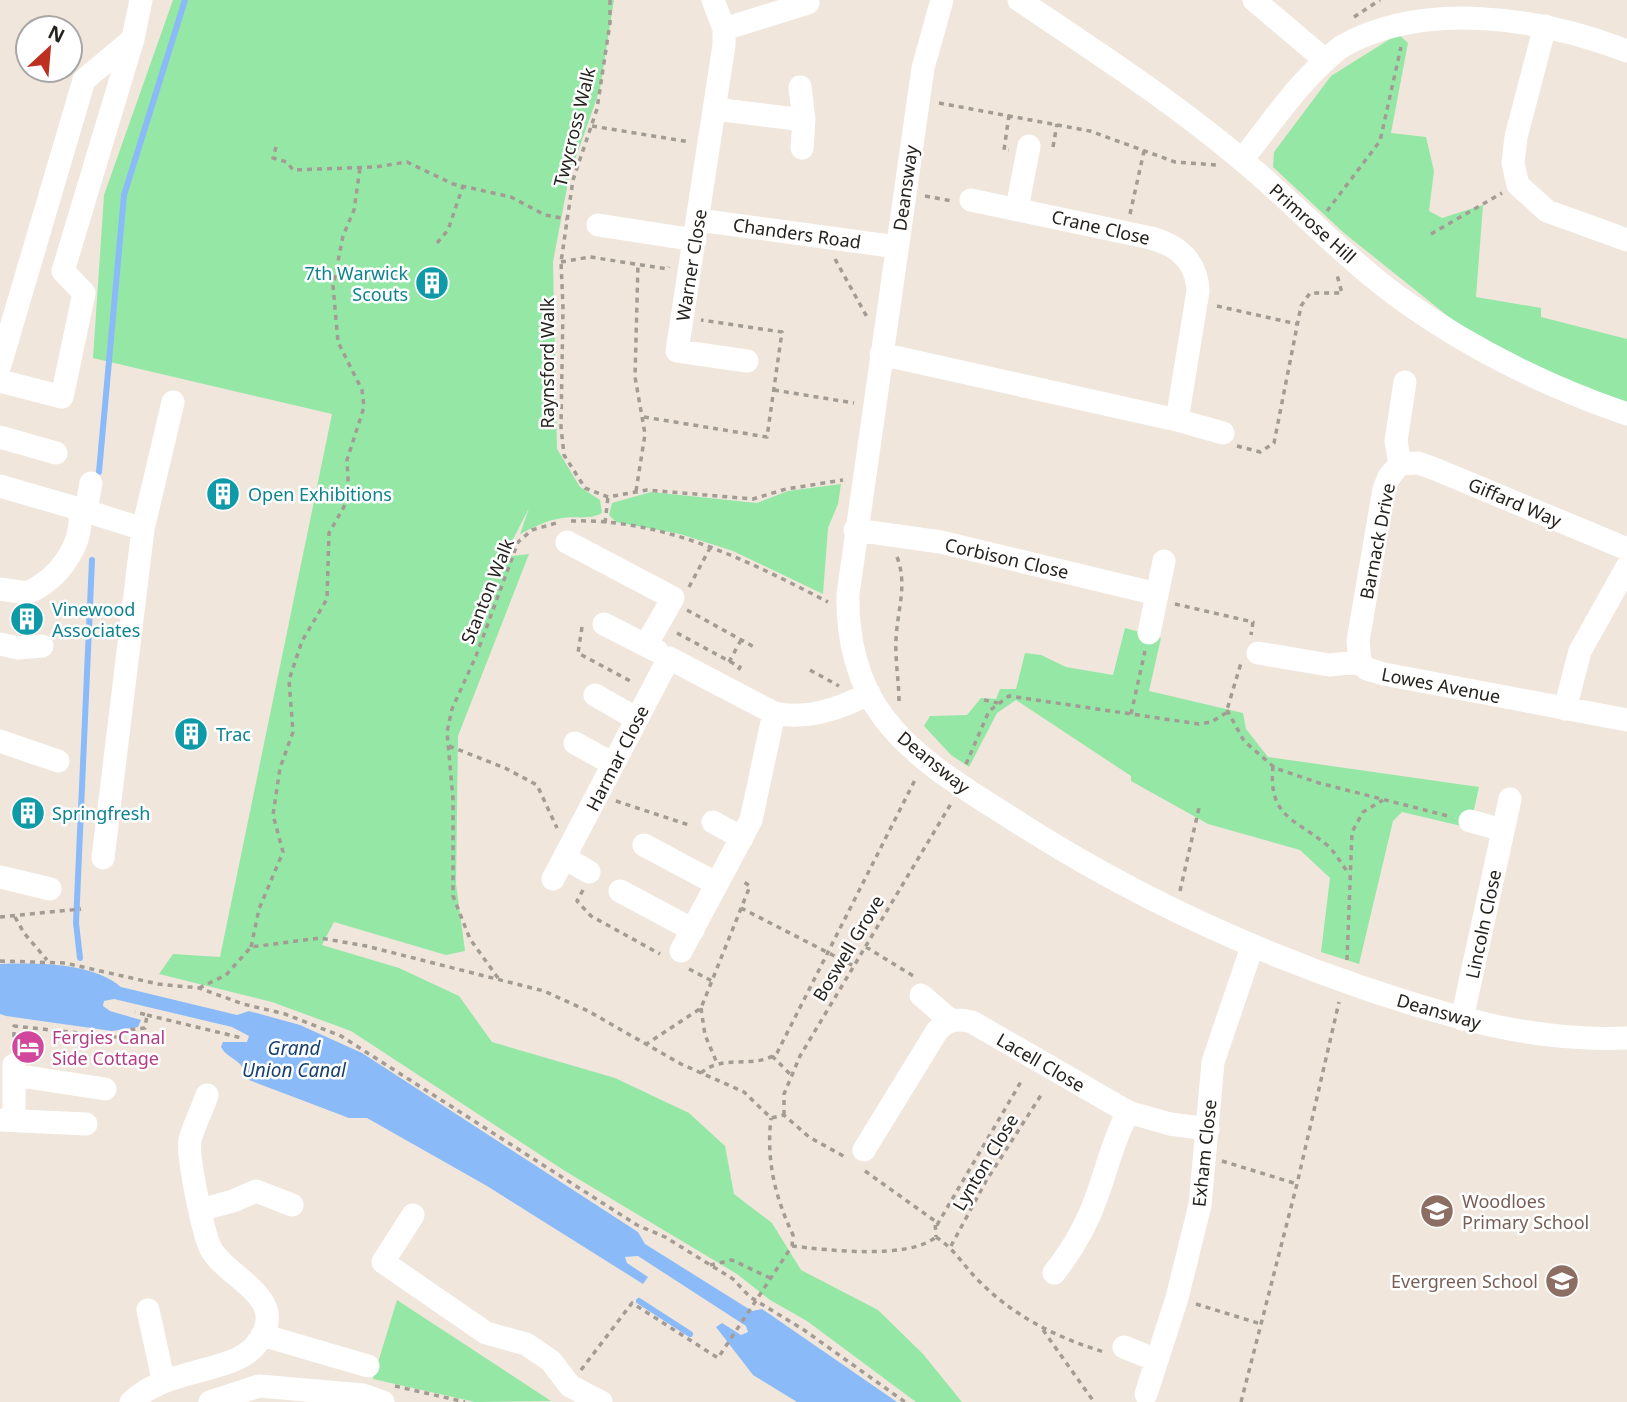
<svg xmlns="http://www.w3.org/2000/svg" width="1627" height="1402" font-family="'Noto Sans',sans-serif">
  <rect width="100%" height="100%" fill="#f0e6dc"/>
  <path fill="#95e7a6" d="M 173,0 L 614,0 L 600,89 L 569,177 L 553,262 L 557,449 L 580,487 L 600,500 L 602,513 C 590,520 577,516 563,518 C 547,520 534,527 520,534 L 529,508 L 504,557 L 529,554 L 458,736 L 456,884 L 465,951 L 446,955 L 334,922 L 322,945 L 399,968 L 459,996 L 492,1042 L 615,1078 L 689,1113 L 725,1146 L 734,1194 L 772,1223 L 801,1270 L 878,1310 L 923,1354 L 962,1402 L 916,1402 L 807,1321 L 770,1300 L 737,1274 L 565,1171 L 351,1031 L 272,1002 L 159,974 L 173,954 L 220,957 L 332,414 L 93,358 L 104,195 Z
    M 1398,34 L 1408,43 L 1391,133 L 1426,137 L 1434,171 L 1429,211 L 1442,218 L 1483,205 L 1476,297 L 1541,308 L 1541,317 L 1627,339 L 1627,406 L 1587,391 L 1469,333 L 1344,233 L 1273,167 L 1274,152 L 1331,76 Z
    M 841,484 L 838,504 L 828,528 L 823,594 L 733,551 L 680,534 L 616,522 L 609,515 L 612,503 L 651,492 L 757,503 L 788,491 Z
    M 1125,628 L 1161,638 L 1149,691 L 1243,713 L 1246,729 L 1268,757 L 1479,787 L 1470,828 L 1402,812 L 1393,821 L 1359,964 L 1321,952 L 1330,878 L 1300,850 L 1208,824 L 1131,781 L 1131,776 L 1016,700 L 997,713 L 969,767 L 951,755 L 924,726 L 930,716 L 967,715 L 981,698 L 996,699 L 1000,689 L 1016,689 L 1025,653 L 1041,655 L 1066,667 L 1113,675 Z
    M 397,1300 L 551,1401 L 475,1402 L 373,1379 Z"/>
  <path fill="#8abbf8" d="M 0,964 C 37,963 91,962 121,987 L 237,1015 L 249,1011 L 300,1025 L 362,1053 L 638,1232 L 645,1244 L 752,1311 L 762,1309 L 768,1313 L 897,1402 L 797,1402 L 753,1375 L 716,1327 L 722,1323 L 741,1335 L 748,1332 L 746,1326 L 638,1256 L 625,1257 L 627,1263 L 648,1277 L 643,1284 L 487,1186 L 367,1118 L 349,1118 L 249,1080 C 243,1075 245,1070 240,1064 C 233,1057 226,1056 221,1047 L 223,1042 L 247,1042 L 249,1036 L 232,1027 L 114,999 L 104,1001 L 103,1006 L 110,1011 L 141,1020 L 138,1027 L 112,1031 L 6,1016 L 0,1014 Z"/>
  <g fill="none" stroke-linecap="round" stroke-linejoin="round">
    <path stroke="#8abbf8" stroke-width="6" d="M 99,472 L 124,195 L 185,0
      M 80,958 L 76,923 L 92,560
      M 639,1301 L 690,1334"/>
    <path stroke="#a39c94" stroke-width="3.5" stroke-dasharray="5 5" stroke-linecap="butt" d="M 610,0 L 610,23 L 597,109 L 573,180 L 561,262 L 563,308 L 561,427 L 564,455 L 585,488 L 608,497 L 647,490 L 753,499 L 786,489 L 843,480
      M 1354,17 L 1380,0
      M 939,103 L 1090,131 L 1175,162 L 1217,165
      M 1009,115 L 1004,150 L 1009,150
      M 592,126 L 690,142
      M 276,147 L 273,158 L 287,162 L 293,170 L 375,167 L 407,162 L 453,184 L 511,197 L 545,215 L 567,219
      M 1053,147 L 1057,124
      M 925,196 L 952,201
      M 1327,211 L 1380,141 L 1401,47
      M 1130,214 L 1144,151
      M 1431,234 L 1502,193
      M 437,243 L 448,230 L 463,186
      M 835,259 L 867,317
      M 561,262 L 590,257 L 668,269 L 669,267
      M 1217,306 L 1297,324
      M 774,390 L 854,403
      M 644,417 L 767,437 L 782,332 L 701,320
      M 1237,446 L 1260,452 L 1274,443 L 1301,306 L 1310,293 L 1342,293 L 1337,275
      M 636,491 L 645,434 L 635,377 L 638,264
      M 571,521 C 663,518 749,561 828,602
      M 605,523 L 608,497
      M 897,557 C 908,585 897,611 896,640 C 895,661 899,681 899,702
      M 689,587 L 710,548
      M 1175,604 L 1253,622 L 1251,635
      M 687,610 L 756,648
      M 582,627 L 578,653 L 634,683
      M 677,633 L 740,667 L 737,672
      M 729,662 L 741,640
      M 810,670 L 839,686
      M 984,700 L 998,703
      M 1227,710 L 1244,741 L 1275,768 L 1319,783 L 1452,817
      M 1131,714 L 1145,651
      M 449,746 L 505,768 L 537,785 L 557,828
      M 966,764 L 989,711 L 1009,696 L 1199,724 L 1211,722 L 1226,713 L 1241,663
      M 1273,766 C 1268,817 1294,818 1327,845 C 1335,852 1340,862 1347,871
      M 616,801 L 692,826
      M 583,890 L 577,901 L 591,916 L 660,954
      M 1180,891 L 1199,808
      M 741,908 L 854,966
      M 0,917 L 81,909
      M 15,917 L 24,933 L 47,960
      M 251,947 L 259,909 L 283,852 L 273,815 L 280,768 L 293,732 L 289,680 L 302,641 L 327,599 L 329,533 L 349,498 L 347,460 L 364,407 L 362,390 L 338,342 L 333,286 L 343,236 L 354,210 L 360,168
      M 866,947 L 915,977
      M 1347,960 L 1352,832 L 1363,812 L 1383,800
      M 0,961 L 65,963 L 158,984 L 199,988 L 243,1004 L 285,1014 L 341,1036 L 637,1225 L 665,1237 L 733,1279 L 750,1297 L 804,1330 L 905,1402
      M 689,969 L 712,981
      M 498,978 L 470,939 L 453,896 L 453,799 L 447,732 L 452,709 L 476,656 L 518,542 L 532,530 L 560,522
      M 199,988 L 226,975 L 251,947 L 320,938 L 366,946 L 544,991 L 588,1011 L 681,1064 L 744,1092 L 771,1118 L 784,1115 L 809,1137 L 847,1158
      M 701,1008 L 705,1035 L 717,1063
      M 147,1015 L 242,1038
      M 645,1045 L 701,1008 L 750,886 L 742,881
      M 14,1047 L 14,1026 L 116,1037 L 127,1030 L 145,1028 L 147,1015 L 135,1012
      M 772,1056 L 791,1075
      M 701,1073 C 723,1053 756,1070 777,1053 L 916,778
      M 784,1115 L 784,1094 L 800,1056 L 952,802
      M 1222,1161 L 1297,1184
      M 865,1171 L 935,1221 L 936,1237
      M 937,1225 L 1022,1080
      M 936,1237 C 956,1250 964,1267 981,1283 C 1015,1317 1058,1338 1104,1352
      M 792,1246 C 828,1250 907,1260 936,1237
      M 951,1246 L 986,1181 L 1043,1092
      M 710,1265 L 732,1260 L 770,1278
      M 1196,1304 L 1261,1324
      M 1043,1330 L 1094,1402
      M 581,1370 L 632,1303 L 718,1358 L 792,1246 L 793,1235 C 775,1197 766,1160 771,1118
      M 395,1386 L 465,1402
      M 1241,1402 L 1297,1184 L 1339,1002"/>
    <path stroke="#fff" stroke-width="23" d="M 713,0 L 724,29 L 724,45 L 677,351 L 747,361
      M 942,0 L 923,68 L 848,594 C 847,637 857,683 884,718 C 916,760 964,788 1008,816 C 1120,889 1238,945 1364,988 C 1453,1018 1533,1042 1627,1038
      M 1019,0 C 1095,51 1172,101 1242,160 C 1295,204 1342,255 1397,296 C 1467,347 1546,386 1627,414
      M 1254,0 L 1325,60
      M 1545,26 L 1516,137 L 1513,163 L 1518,185 L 1547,211 L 1627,240
      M 724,29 L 808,3
      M 800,87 L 804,120 L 802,148
      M 715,109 L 804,120
      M 1242,160 C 1273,121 1301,78 1341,47 C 1423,0 1539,17 1627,51
      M 1017,208 L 1029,146
      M 698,220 L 897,247
      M 598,225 L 695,240
      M 881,354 L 1177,420 L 1198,291 C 1197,262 1178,245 1151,238 L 971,200
      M 0,365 L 84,80 L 133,39
      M 0,381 L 62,397 L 84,293 L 63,271 L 133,39 L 141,0
      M 1177,420 L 1223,433
      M 0,437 L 56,453
      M 1400,464 L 1418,463 L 1435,469 L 1627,549
      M 1400,464 L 1396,441 L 1405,382
      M 0,486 L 86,511 L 91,483
      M 86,511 L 143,529
      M 855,530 L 941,542 L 1157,594
      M 567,542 L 673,598 L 646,645
      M 0,589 L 27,593 C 58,580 86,543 79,509
      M 604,624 L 657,651
      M 1149,633 L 1164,561
      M 0,644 L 18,648 L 42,646
      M 1258,653 L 1329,665 L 1360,662
      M 1360,662 L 1367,669 L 1384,674 L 1627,720
      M 1360,662 L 1358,641 L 1384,489 L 1389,477 L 1400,464
      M 595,695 L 637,719
      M 1565,709 L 1580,651 L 1627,567
      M 0,741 L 58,761
      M 575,743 L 613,764
      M 1470,821 L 1503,830
      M 713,822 L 742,838
      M 644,845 L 717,884
      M 103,858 L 143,529 L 173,402
      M 565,858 L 589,872
      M 0,877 L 50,889
      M 553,879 L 669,658 L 774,713 C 806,720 841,709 869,693
      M 620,891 L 693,930
      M 681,951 L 751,820 L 774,713
      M 921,995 L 951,1021
      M 1462,1019 L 1510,799
      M 14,1065 L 14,1120
      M 14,1075 L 105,1089
      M 0,1120 L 86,1124
      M 864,1150 L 937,1031 C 947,1020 957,1018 972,1022 L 1128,1112 L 1170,1124 L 1208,1129
      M 200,1210 L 233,1201 L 256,1191 L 292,1205
      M 413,1215 L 383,1262 L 486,1333 L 526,1344 L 551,1361 L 570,1386 L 601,1402
      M 1054,1273 C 1073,1249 1088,1223 1098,1193 C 1108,1165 1114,1138 1128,1112
      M 148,1310 L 163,1379
      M 262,1335 L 368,1366
      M 1124,1347 L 1156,1360
      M 1146,1394 L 1177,1298 L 1200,1205 L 1213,1062 L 1252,947
      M 131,1402 C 168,1367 231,1374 255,1346 C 295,1299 227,1279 211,1249 C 203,1234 187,1155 190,1140 C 194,1125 202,1110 207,1095
      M 210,1402 L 259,1386 L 363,1395 L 383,1402"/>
  </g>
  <defs>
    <g id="building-disc" transform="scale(1.75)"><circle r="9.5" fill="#0f9aa8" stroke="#fff"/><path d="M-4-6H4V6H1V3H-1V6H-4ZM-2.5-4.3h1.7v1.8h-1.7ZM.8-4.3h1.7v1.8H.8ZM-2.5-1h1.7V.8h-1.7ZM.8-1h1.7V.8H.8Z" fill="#fff"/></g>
    <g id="hotel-disc" transform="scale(1.75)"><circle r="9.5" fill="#d1479c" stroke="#fff"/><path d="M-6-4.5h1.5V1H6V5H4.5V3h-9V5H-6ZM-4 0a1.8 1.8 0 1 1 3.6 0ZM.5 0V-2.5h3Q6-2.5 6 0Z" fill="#fff"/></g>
    <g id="school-disc" transform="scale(1.75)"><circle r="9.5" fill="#8d6e63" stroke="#fff"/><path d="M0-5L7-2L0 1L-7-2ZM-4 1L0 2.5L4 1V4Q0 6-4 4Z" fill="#fff"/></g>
  </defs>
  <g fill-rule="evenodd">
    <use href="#building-disc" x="432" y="283"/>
    <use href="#building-disc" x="223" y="494"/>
    <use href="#building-disc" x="27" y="619"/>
    <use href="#building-disc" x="191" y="734"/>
    <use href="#building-disc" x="28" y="813"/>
    <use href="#hotel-disc" x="28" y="1047"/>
    <use href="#school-disc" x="1437" y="1211"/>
    <use href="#school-disc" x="1562" y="1281"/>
  </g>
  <g text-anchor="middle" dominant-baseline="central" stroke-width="5" stroke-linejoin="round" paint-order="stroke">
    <g font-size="18" fill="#25221e" stroke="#fff">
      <text transform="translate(574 127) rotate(-76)">Twycross Walk</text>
      <text transform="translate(905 188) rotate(-82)">Deansway</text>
      <text transform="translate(1313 223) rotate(42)">Primrose Hill</text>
      <text transform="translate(1101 227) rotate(13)">Crane Close</text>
      <text transform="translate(797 233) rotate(8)">Chanders Road</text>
      <text transform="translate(691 265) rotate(-81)">Warner Close</text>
      <text transform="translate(547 363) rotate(-90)">Raynsford Walk</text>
      <text transform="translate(1515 502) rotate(23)">Giffard Way</text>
      <text transform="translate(1377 541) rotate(-79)">Barnack Drive</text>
      <text transform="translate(1007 558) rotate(13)">Corbison Close</text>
      <text transform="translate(487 591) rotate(-68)">Stanton Walk</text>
      <text transform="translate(1441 685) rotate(11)">Lowes Avenue</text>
      <text transform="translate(617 758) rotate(-63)">Harmar Close</text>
      <text transform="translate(934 762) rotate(39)">Deansway</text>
      <text transform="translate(1483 924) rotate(-78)">Lincoln Close</text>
      <text transform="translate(848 948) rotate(-59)">Boswell Grove</text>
      <text transform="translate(1439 1011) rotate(16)">Deansway</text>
      <text transform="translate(1041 1062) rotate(30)">Lacell Close</text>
      <text transform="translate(1204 1153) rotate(-84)">Exham Close</text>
      <text transform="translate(985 1162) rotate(-59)">Lynton Close</text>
    </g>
    <g font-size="18" fill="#0d838f" stroke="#fff" text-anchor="start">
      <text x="408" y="273" text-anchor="end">7th Warwick<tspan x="408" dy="21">Scouts</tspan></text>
      <text x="248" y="494">Open Exhibitions</text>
      <text x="52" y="609">Vinewood<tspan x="52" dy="21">Associates</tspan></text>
      <text x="216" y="734">Trac</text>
      <text x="52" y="813">Springfresh</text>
    </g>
    <g font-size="18" fill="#b23c85" stroke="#fff" text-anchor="start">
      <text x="52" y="1037">Fergies Canal<tspan x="52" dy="21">Side Cottage</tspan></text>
    </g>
    <g font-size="18" fill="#785e54" stroke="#fff" text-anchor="start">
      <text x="1462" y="1201">Woodloes<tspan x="1462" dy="21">Primary School</tspan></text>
      <text x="1538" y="1281" text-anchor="end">Evergreen School</text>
    </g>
    <g font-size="19" font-style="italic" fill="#164070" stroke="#fff">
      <text x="294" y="1048">Grand<tspan x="294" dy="22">Union Canal</tspan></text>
    </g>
  </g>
  <g transform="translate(49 49) rotate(26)"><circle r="33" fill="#ffffff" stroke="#a8a7a5" stroke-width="2"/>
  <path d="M0-5L12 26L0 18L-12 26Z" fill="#bd3021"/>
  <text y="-10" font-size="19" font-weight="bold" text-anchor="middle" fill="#25221e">N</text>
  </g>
</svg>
